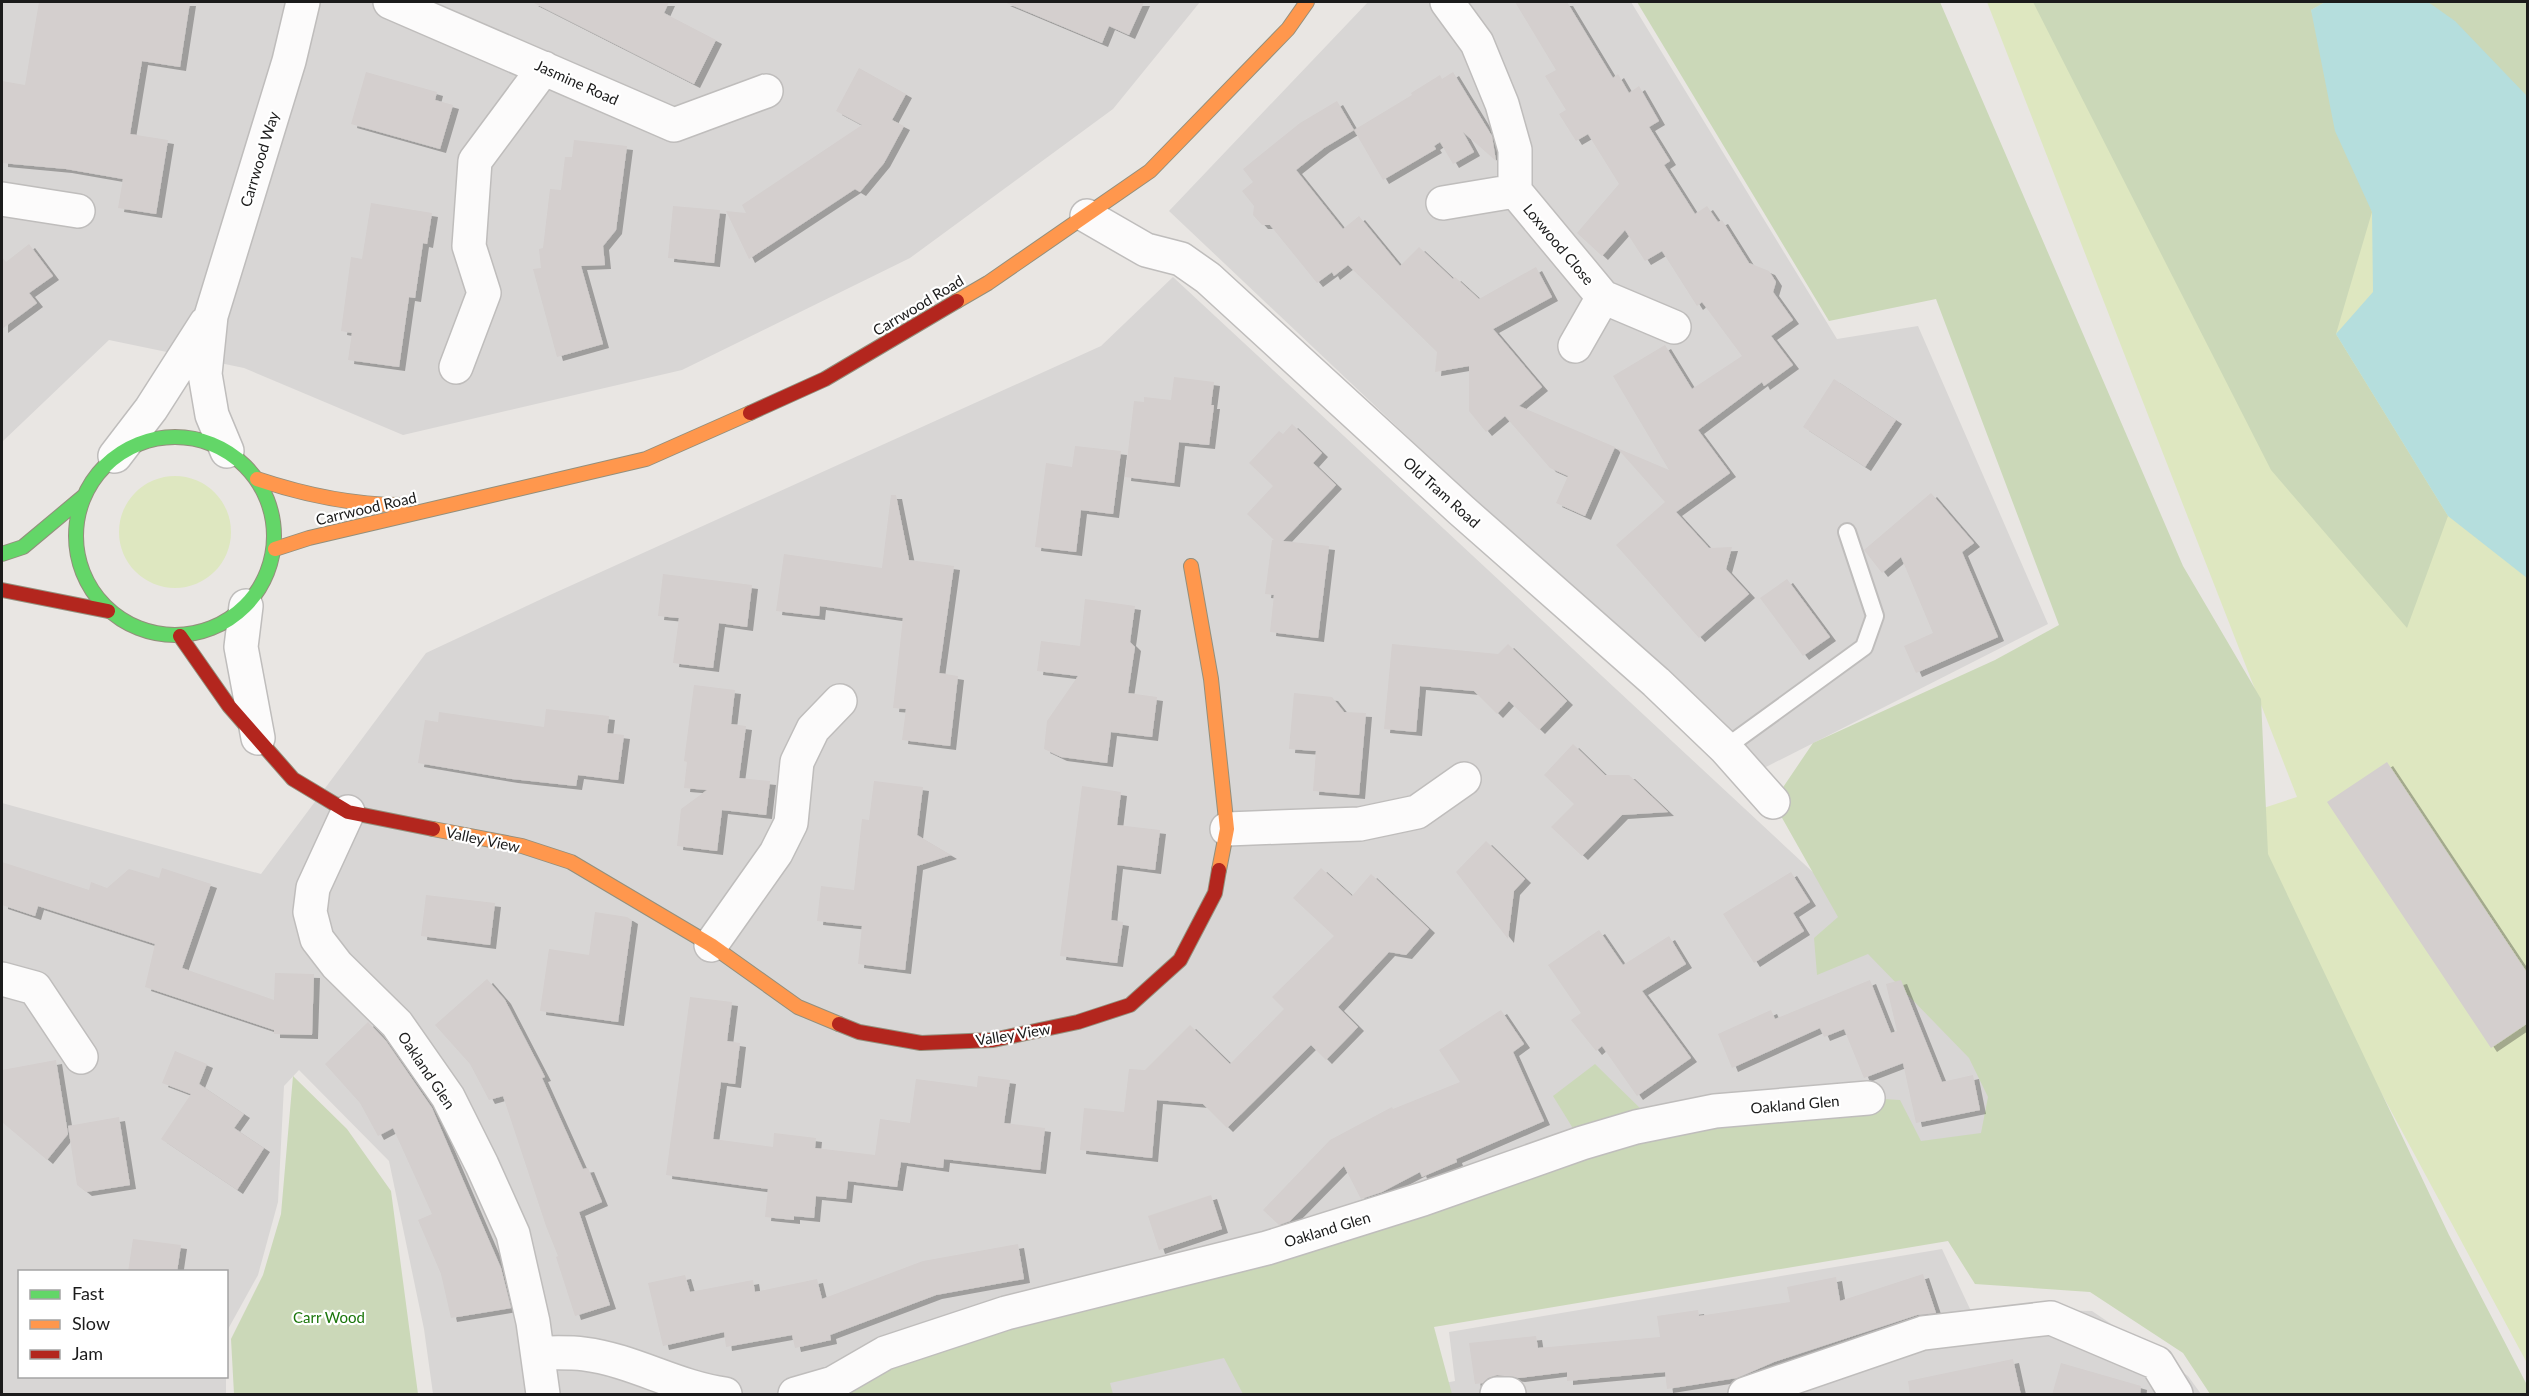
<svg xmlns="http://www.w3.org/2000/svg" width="2529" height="1396" font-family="Lato,sans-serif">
  <defs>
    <filter id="shadow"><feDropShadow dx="6" dy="4" stdDeviation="0" flood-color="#0004"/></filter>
  </defs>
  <rect width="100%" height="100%" fill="#e9e6e3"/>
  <path fill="#d8d6d5" d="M 2,2 L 1200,2 L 1113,109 L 910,258 L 682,370 L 403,435 L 244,368 L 109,340 L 2,442 Z
    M 1368,2 L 1631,2 L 1837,339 L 1918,326 L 2048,624 L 1760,770 L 1169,211 Z
    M 1173,277 L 1859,915 L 2003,1089 L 1991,1141 L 814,1394 L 433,1394 L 424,1329 L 389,1161 L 299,1070 L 284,1086 L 278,1202 L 258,1275 L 227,1331 L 226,1272 L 20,1272 L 20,1376 L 226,1377 L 226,1394 L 2,1394 L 2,803 L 261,874 L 426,653 L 550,595 L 1101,346 Z
    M 1942,1249 L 1970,1309 L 2092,1311 L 2188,1376 L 2201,1394 L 1387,1394 L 1455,1381 L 1449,1332 Z
    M 1246,1348 L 1267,1394 L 1101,1394 L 1097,1382 Z"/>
  <path fill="#dee7c0" d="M 1987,2 L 2527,2 L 2527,1363 L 2233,818 L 2297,797 Z
    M119 532a56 56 0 1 1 112 0a56 56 0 1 1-112 0Z"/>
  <path fill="#cbd8b8" d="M 1637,2 L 1940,2 L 2183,566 L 2261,699 L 2268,854 L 2449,1235 L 2527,1385 L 2527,1394 L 2210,1394 L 2183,1353 L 2090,1292 L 1975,1284 L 1948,1241 L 1434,1327 L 1452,1394 L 1243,1394 L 1224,1358 L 1110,1383 L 1113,1394 L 795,1394 L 1582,1143 L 1553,1096 L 1595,1064 L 1647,1115 L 1868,1098 L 1900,1100 L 1921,1141 L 1981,1133 L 1988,1097 L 1969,1058 L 1868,954 L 1817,975 L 1814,938 L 1838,917 L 1773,802 L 1813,743 L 1995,660 L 2059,625 L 1936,299 L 1829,321 Z
    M 2033,2 L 2325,2 L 2311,10 L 2372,212 L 2336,334 L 2448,516 L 2407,628 L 2271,470 Z
    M 2415,2 L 2527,2 L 2527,112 Z
    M 293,1076 L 347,1129 L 391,1191 L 418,1394 L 234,1394 L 231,1339 L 263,1275 L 281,1214 Z"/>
  <path fill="#b5dedd" d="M 2325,2 L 2428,2 L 2455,21 L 2527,96 L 2527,578 L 2448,516 L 2336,334 L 2373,292 L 2372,212 L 2335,131 L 2311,10 Z"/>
  <path fill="#d4cfce" filter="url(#shadow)" d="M 39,2 L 190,2 L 180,67 L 142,61 L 130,134 L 168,140 L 156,214 L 118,208 L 123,179 L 66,169 L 2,163 L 2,81 L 25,85 Z
    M 532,2 L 669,2 L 664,13 L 716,40 L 694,84 Z
    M 1004,2 L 1144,2 L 1129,35 L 1109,26 L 1102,43 Z
    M 1515,2 L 1567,2 L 1613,78 L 1618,74 L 1629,93 L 1639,86 L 1659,121 L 1649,127 L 1670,161 L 1664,165 L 1695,214 L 1707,206 L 1718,222 L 1722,220 L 1749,263 L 1769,271 L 1776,282 L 1773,292 L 1793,320 L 1771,336 L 1793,365 L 1764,386 L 1762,382 L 1698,430 L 1730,473 L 1676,512 L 1709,548 L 1732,547 L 1726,569 L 1749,594 L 1699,638 L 1616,545 L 1665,502 L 1617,448 L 1669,470 L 1613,376 L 1665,345 L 1692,389 L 1742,356 L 1702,302 L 1697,306 L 1662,251 L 1645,261 L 1625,230 L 1602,256 L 1577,233 L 1619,184 L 1588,134 L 1576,141 L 1559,114 L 1566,110 L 1545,76 L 1556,70 Z
    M 859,68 L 906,94 L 892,120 L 904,126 L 884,163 L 860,192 L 855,189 L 749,259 L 726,211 L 746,213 L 742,205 L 862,125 L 836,111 Z
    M 366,72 L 437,92 L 435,100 L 453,105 L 440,149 L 351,124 Z
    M 1453,72 L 1492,136 L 1496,161 L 1463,132 L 1474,152 L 1453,164 L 1440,142 L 1434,146 L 1436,149 L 1383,180 L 1354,130 L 1324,148 L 1296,170 L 1343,229 L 1359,216 L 1400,266 L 1419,247 L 1453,279 L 1455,277 L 1479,299 L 1536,267 L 1552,297 L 1493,329 L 1542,387 L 1519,406 L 1615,447 L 1585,516 L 1556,503 L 1568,476 L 1550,468 L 1505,416 L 1486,432 L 1469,411 L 1469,366 L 1435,372 L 1437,352 L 1348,265 L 1334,276 L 1332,272 L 1317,283 L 1270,225 L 1262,225 L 1253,215 L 1254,206 L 1242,191 L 1253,182 L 1243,169 L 1300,123 L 1337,101 L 1354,130 L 1412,95 L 1411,93 L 1440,75 L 1442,79 Z
    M 574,140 L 627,146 L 616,230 L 603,246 L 605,265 L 581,266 L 603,344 L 557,357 L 533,269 L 541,268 L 539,249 L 543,248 L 550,189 L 561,190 L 565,157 L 572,157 Z
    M 371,203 L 432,213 L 427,244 L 423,243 L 415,298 L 409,297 L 399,367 L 348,360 L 352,333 L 341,331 L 351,257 L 362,259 Z
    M 673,206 L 720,210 L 714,263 L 668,258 Z
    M 29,244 L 53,276 L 29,293 L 37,303 L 2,329 L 2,257 L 6,262 Z
    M 1174,377 L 1214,382 L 1211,405 L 1214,405 L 1209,445 L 1179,442 L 1174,483 L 1125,477 L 1134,401 L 1144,402 L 1144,397 L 1171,400 Z
    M 1834,379 L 1896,420 L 1865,467 L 1803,427 Z
    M 1292,424 L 1322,453 L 1313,463 L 1336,485 L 1283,541 L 1329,546 L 1318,638 L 1270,632 L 1274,595 L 1265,594 L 1272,540 L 1274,540 L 1247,514 L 1273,486 L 1249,463 L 1279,431 L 1283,434 Z
    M 1075,446 L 1121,451 L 1113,514 L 1081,510 L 1076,552 L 1035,547 L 1046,463 L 1072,467 Z
    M 1931,493 L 1974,543 L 1962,552 L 1998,637 L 1916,673 L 1904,646 L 1933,633 L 1901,557 L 1882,573 L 1864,550 Z
    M 891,495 L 896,495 L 909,560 L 954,566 L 939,673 L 958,676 L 950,746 L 902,740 L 906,709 L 893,708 L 903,618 L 820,606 L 819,616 L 776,611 L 784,554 L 882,568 Z
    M 663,574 L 752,585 L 747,627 L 719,623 L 713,668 L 673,663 L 679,618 L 658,616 Z
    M 1787,579 L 1830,637 L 1803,656 L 1760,598 Z
    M 1085,599 L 1135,606 L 1130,642 L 1135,647 L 1128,693 L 1157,697 L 1152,737 L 1111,732 L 1107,763 L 1061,757 L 1044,749 L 1047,721 L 1078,676 L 1037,671 L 1041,641 L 1080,646 Z
    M 1392,644 L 1498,654 L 1508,644 L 1567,701 L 1539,730 L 1509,701 L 1497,714 L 1474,691 L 1420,686 L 1416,732 L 1384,729 Z
    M 694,685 L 735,690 L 731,724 L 746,726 L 739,778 L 770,781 L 766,815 L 722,810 L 717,851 L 677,846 L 681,809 L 707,790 L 684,788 L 687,762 L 684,761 Z
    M 1294,693 L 1332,697 L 1344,712 L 1366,713 L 1359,795 L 1313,791 L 1316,751 L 1289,749 Z
    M 546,709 L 609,716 L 607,733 L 624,735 L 618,780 L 578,775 L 576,786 L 512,779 L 418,763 L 425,720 L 438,722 L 439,712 L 544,727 Z
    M 1573,744 L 1605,775 L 1629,775 L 1668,812 L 1622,815 L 1582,856 L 1551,827 L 1574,804 L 1544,775 Z
    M 2387,762 L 2528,974 L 2528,1023 L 2491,1048 L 2327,802 Z
    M 874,781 L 923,787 L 917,835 L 951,855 L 917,866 L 905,970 L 858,964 L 862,926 L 817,921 L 821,886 L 854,890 L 862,819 L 869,820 Z
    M 1082,786 L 1121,792 L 1117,825 L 1160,830 L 1155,870 L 1117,865 L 1111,920 L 1123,922 L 1117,963 L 1060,956 Z
    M 1486,841 L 1525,879 L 1514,891 L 1508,939 L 1456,872 Z
    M 2,862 L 89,890 L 91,882 L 107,888 L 129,869 L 159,878 L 162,868 L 211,884 L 182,968 L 274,1000 L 275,973 L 314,974 L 312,1035 L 274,1034 L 274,1030 L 145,987 L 155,944 L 38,906 L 35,916 L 2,905 Z
    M 1321,868 L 1352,896 L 1371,874 L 1429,929 L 1406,955 L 1389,952 L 1338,1007 L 1358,1027 L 1326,1060 L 1311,1045 L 1227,1128 L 1203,1104 L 1157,1100 L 1152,1158 L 1080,1150 L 1084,1108 L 1124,1112 L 1129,1069 L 1145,1070 L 1190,1025 L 1230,1064 L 1284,1009 L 1272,997 L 1334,936 L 1293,898 Z
    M 1791,872 L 1810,902 L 1793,913 L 1804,931 L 1754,963 L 1723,914 Z
    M 426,895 L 495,903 L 490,945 L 421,936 Z
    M 595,912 L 627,917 L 632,920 L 618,1022 L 540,1011 L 549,949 L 589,955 Z
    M 1599,930 L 1623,965 L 1669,936 L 1686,964 L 1642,991 L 1691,1058 L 1637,1096 L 1602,1046 L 1596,1051 L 1571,1020 L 1581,1013 L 1548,965 Z
    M 487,979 L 505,1000 L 545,1077 L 542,1078 L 583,1169 L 588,1168 L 602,1202 L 579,1212 L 610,1305 L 575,1316 L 556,1257 L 558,1256 L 546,1226 L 503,1096 L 489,1100 L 470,1064 L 435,1025 Z
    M 1870,980 L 1891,1033 L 1897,1031 L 1886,984 L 1901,980 L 1942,1082 L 1973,1075 L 1980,1110 L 1916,1123 L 1903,1063 L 1864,1078 L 1844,1029 L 1824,1037 L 1820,1028 L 1732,1068 L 1718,1034 L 1771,1010 L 1775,1019 Z
    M 690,997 L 732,1002 L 727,1041 L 740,1043 L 735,1084 L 721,1082 L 713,1139 L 773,1147 L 774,1133 L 816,1138 L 815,1148 L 875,1155 L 880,1119 L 910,1123 L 916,1079 L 977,1087 L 978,1076 L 1010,1080 L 1004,1123 L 1045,1128 L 1040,1170 L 944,1159 L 943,1168 L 901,1162 L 897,1187 L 848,1181 L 846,1199 L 816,1196 L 814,1218 L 794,1216 L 794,1220 L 765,1217 L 768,1189 L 666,1175 Z
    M 1501,1010 L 1524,1044 L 1513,1052 L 1544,1121 L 1456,1159 L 1457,1162 L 1422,1177 L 1420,1172 L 1382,1192 L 1361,1199 L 1344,1166 L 1290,1221 L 1279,1225 L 1263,1210 L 1330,1140 L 1392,1107 L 1393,1109 L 1460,1082 L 1439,1050 Z
    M 368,1022 L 386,1041 L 432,1108 L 501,1268 L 511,1308 L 451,1318 L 441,1274 L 418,1220 L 432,1214 L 393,1128 L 378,1136 L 360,1103 L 325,1064 Z
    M 175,1051 L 207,1064 L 199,1084 L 244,1114 L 234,1128 L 264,1148 L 237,1190 L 161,1139 L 191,1094 L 162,1083 Z
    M 56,1060 L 68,1134 L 47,1160 L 2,1122 L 2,1070 Z
    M 119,1117 L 130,1185 L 86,1192 L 77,1185 L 68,1126 Z
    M 1211,1195 L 1222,1229 L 1159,1250 L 1148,1216 Z
    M 133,1239 L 181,1245 L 177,1272 L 128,1272 Z
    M 1018,1244 L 1024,1279 L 936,1295 L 830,1335 L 831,1340 L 795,1348 L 792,1335 L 726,1347 L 724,1332 L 663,1346 L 648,1283 L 685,1275 L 690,1292 L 753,1280 L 755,1292 L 817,1279 L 822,1299 L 923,1261 Z
    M 1923,1274 L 1936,1313 L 1917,1315 L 1774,1362 L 1737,1378 L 1667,1389 L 1665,1372 L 1567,1381 L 1567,1372 L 1519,1378 L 1497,1375 L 1488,1378 L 1483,1383 L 1475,1384 L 1469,1343 L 1536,1336 L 1538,1348 L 1660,1337 L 1657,1316 L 1698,1310 L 1699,1316 L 1790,1302 L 1787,1287 L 1836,1277 L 1840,1301 Z
    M 2013,1359 L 2021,1395 L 1910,1395 L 1908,1381 Z
    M 2061,1363 L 2141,1386 L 2140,1395 L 2052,1395 Z"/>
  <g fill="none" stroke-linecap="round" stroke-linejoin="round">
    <g stroke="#bfbdbc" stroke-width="20">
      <path id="lane" d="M 1725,748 L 1864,647 L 1875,616 L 1847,532"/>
    </g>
    <g stroke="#bfbdbc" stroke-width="36">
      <path id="street" d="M 390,2 L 674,125 L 766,91
        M 1447,2 L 1477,43 L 1502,104 L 1515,150 L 1515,191 L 1603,297
        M 2,199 L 78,211
        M 1443,203 L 1515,191
        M 1087,216 L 1146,250 L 1181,259 L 1208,278 L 1461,510 L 1656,682 L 1725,748 L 1773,802
        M 1575,346 L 1603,297 L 1674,327
        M 456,367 L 484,293 L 469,246 L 475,161 L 544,68
        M 227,451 L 212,415 L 205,374 L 211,316 L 289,61 L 303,2
        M 115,456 L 151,409 L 206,323
        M 246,606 L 241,647 L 258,738
        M 348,812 L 313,888 L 310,912 L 317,939 L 337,965 L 397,1024 L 448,1097 L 482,1165 L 513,1234 L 533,1322 L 543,1394
        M 1227,829 L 1360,824 L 1417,812 L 1464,779
        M 711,945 L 776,853 L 791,823 L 797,762 L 813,729 L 840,701
        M 2,979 L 35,988 L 81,1057
        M 538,1353 C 553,1353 569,1352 584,1354 C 633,1360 677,1388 725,1394
        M 795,1394 L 833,1383 L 885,1353 L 1006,1313 L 1267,1248 L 1423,1199 L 1582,1143 L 1636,1127 L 1715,1111 L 1868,1098
        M 1497,1394 L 1509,1394
        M 1745,1394 L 1923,1333 L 2051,1318 L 2157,1363 L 2176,1394"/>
    </g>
    <g stroke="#938f7c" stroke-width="16">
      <path id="fast" d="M76 536a99 99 0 1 1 198 0a99 99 0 1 1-198 0Z
        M 2,554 L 23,547 L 84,496"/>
    </g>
    <g stroke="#938f7c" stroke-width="16">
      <path id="slow" d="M 957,301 L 988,283 L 1150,171 L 1288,29 L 1307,2
        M 257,479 C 305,495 351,505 401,505
        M 275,549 L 309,538 L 646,459 L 750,413
        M 1191,566 L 1211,679 L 1227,829 L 1219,870
        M 433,829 L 522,846 L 571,862 L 711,945 L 798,1007 L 839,1024"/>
    </g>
    <g stroke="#938f7c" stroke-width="16">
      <path id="jam" d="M 750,413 L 825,379 L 957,301
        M 2,590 L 108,611
        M 180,636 L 229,706 L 293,779 L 348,812 L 433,829
        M 839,1024 L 859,1032 L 921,1043 L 993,1040 L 1078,1022 L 1130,1005 L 1180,960 L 1215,893 L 1219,870"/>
    </g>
    <use href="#lane" stroke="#fcfbfb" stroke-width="16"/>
    <use href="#street" stroke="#fcfbfb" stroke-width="33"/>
    <use href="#fast" stroke="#63d668" stroke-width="14"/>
    <use href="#slow" stroke="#ff974d" stroke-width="14"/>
    <use href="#jam" stroke="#b3261e" stroke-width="14"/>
  </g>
  <g text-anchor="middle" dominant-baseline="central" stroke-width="4.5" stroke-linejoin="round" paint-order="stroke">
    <g font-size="15" fill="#1b1b1b" stroke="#fff">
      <text transform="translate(577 82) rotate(24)">Jasmine Road</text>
      <text transform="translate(259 159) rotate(-73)">Carrwood Way</text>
      <text transform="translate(1559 244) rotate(50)">Loxwood Close</text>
      <text transform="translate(918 305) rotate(-31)">Carrwood Road</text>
      <text transform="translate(1442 492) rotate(42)">Old Tram Road</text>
      <text transform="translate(366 508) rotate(-13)">Carrwood Road</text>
      <text transform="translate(483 839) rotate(12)">Valley View</text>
      <text transform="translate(1013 1034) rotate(-9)">Valley View</text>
      <text transform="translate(427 1070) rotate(56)">Oakland Glen</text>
      <text transform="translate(1795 1104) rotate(-5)">Oakland Glen</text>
      <text transform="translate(1327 1229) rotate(-17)">Oakland Glen</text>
    </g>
    <g font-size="15" fill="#1b760b" stroke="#fff">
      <text x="329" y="1317">Carr Wood</text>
    </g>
  </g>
  <rect width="2529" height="1396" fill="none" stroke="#1b1b1b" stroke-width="6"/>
  <rect x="18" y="1270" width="210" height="108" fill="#ffffff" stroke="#a4a4a4" stroke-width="1.5"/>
  <rect x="30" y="1290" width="30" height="9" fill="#63d668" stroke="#a4a4a4" stroke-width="1.5"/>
  <text x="72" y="1300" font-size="18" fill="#1b1b1b">Fast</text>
  <rect x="30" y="1320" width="30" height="9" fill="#ff974d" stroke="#a4a4a4" stroke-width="1.5"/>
  <text x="72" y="1330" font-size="18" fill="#1b1b1b">Slow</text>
  <rect x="30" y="1350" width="30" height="9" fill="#b3261e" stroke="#a4a4a4" stroke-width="1.5"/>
  <text x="72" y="1360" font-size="18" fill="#1b1b1b">Jam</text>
</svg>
